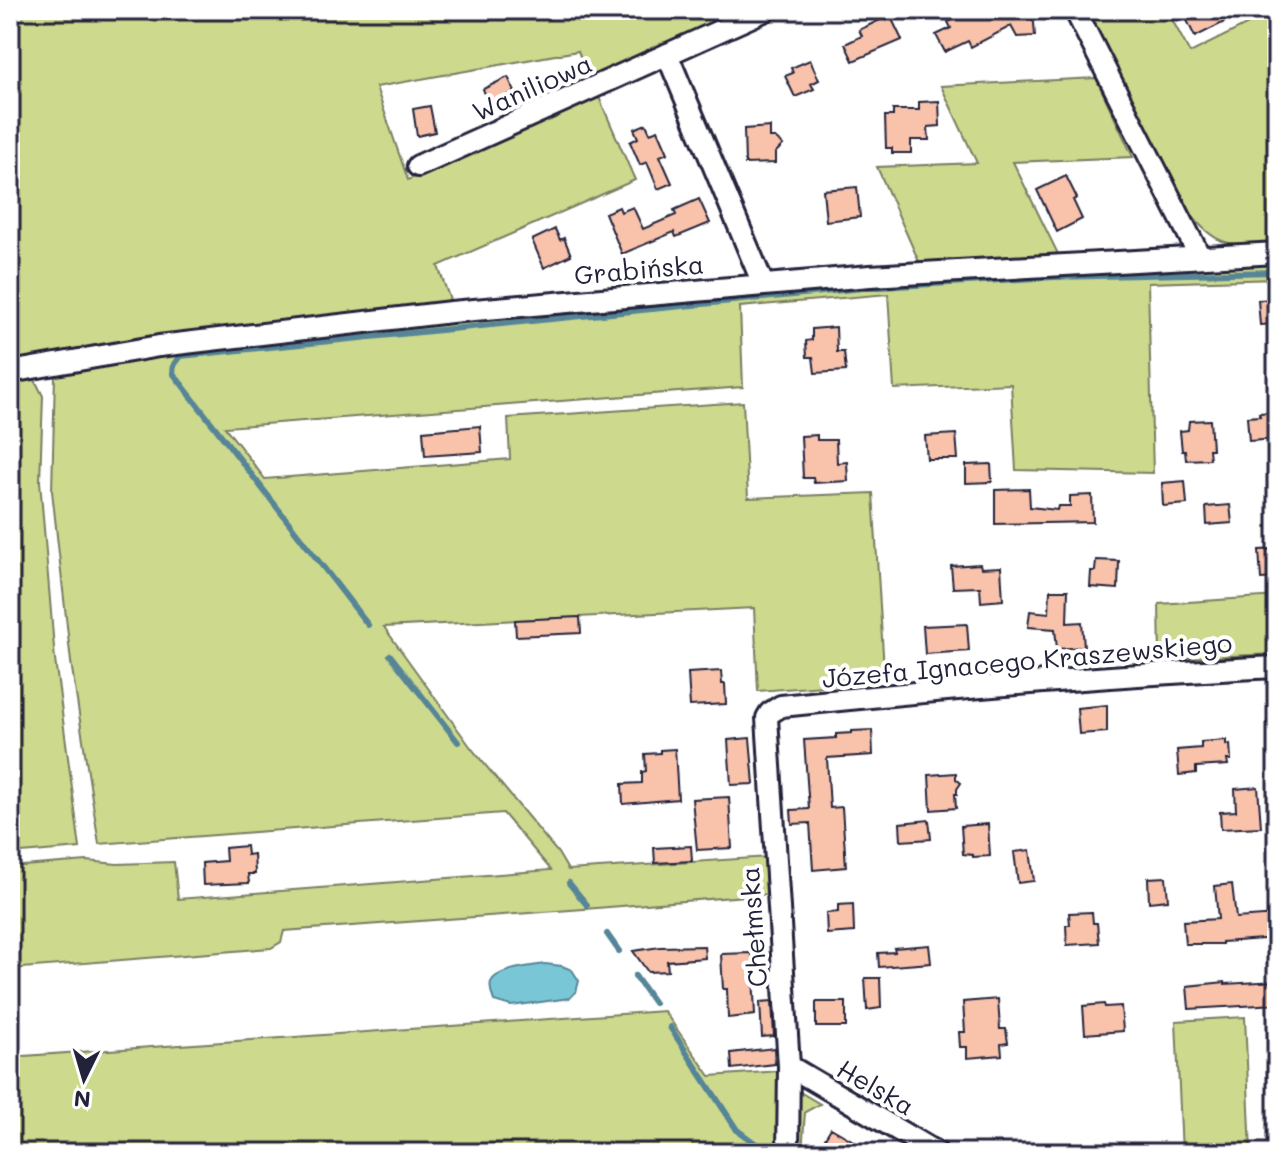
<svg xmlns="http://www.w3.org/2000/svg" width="1287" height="1163" font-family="Mali,sans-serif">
  <rect width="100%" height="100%" fill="#fff"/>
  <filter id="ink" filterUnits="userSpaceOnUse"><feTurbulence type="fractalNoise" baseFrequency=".0125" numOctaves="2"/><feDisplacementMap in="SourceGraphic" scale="16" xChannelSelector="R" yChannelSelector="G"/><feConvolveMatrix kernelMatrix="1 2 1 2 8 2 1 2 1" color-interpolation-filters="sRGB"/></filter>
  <g filter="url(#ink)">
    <path fill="#cdd98c" stroke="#787e64" stroke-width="2" d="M 10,10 L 751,10 L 589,81 L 578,51 L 376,87 L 408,180 L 598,95 L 635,180 L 438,266 L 451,303 L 190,335 L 10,361 Z
      M 1085,10 L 1167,10 L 1190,53 L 1276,10 L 1277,243 C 1259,243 1237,248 1220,240 C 1204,233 1191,214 1179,201 Z
      M 1096,78 L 1133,157 L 1013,162 L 1060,258 L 920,264 L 877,167 L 977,163 L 941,86 Z
      M 1277,261 L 1277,279 L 1148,283 L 1153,473 L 1016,470 L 1011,384 L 894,389 L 888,294 L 740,307 L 743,387 L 225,427 L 265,479 L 510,459 L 508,418 L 743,402 L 748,498 L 873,493 L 884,670 L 876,682 L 758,691 L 754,608 L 384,627 L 472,749 L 558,853 L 568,870 L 769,857 L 770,894 L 584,909 L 284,931 L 281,942 L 271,948 L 10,969 L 10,867 L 87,861 L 117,864 L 174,862 L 178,899 L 551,870 L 503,813 L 99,844 L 71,662 L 52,491 L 55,375 L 168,353 L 181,347 L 719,293 Z
      M 34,378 L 43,396 L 40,481 L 55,660 L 80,848 L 10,854 L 10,381 Z
      M 1277,596 L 1277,654 L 1160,659 L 1159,604 Z
      M 664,1011 L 710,1076 L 779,1071 L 782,1150 L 777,1148 L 777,1153 L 10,1153 L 10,1057 Z
      M 1245,1017 L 1251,1153 L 1182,1153 L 1176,1021 Z
      M 793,1088 L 820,1104 L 805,1112 L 802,1153 L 796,1153 Z"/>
    <path fill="#79c7d6" stroke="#568598" stroke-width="2" d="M 545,964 L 562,966 L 572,970 L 579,981 L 576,992 L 570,998 L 511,1006 L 494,1001 C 492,995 489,987 491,982 C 496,969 533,966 545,964 Z"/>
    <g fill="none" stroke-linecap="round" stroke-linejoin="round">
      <path stroke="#568598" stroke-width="6" d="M 368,625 L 173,373 L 174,364 L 180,356 L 863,288 L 1054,277 L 1277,272
        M 390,655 L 458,742
        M 569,883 L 587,905
        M 607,934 L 619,951
        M 635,976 L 654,1003
        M 670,1027 L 737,1130 L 756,1144 L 774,1153"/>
    </g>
    <path fill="#f8c2ab" stroke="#22223b" stroke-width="2" d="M 987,10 L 1042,10 L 1031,16 L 1034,23 L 1035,36 L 1017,37 L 1011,26 L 971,47 L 968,41 L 945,52 L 936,35 L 951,28 L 948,22 L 969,13 L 971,18 Z
      M 1182,10 L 1248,10 L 1195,37 Z
      M 890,15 L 902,40 L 853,61 L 845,44 L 862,36 L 859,30 Z
      M 810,60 L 819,80 L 811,84 L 814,89 L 795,97 L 785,76 L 793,73 L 791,68 Z
      M 508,77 L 515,92 L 489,104 L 483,89 Z
      M 939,101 L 940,126 L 928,127 L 929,140 L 911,140 L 911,153 L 892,153 L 892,148 L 886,148 L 885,116 L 893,116 L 893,110 L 919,110 L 919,102 Z
      M 430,106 L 435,132 L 417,136 L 413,109 Z
      M 646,124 L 650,133 L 658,130 L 668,153 L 660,156 L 672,183 L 658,189 L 647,162 L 640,165 L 630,142 L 638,138 L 634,129 Z
      M 770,127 L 770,138 L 775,138 L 783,145 L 775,153 L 775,163 L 745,164 L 744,129 Z
      M 1066,176 L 1077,198 L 1073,200 L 1082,219 L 1057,232 L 1037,190 Z
      M 857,187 L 860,217 L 826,221 L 823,190 Z
      M 699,199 L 710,223 L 676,237 L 674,232 L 622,254 L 605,213 L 619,207 L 621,212 L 633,207 L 643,229 L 676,215 L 674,210 Z
      M 555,229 L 560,240 L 564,238 L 571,255 L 544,268 L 532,240 Z
      M 1277,299 L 1277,324 L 1260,325 L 1258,300 Z
      M 836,327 L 837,352 L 844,352 L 846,371 L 815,373 L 813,357 L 807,357 L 806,341 L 812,340 L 812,329 Z
      M 1274,412 L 1274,415 L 1277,415 L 1277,439 L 1249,441 L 1247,417 L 1260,416 L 1259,413 Z
      M 1210,420 L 1212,449 L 1209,449 L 1210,459 L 1186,460 L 1185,451 L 1182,451 L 1180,431 L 1188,430 L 1189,421 Z
      M 480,426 L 482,452 L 425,456 L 423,431 Z
      M 956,434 L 958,459 L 927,459 L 925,436 Z
      M 817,435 L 817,440 L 836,440 L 837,463 L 847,462 L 848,481 L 814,483 L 813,478 L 803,478 L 801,436 Z
      M 991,464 L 992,482 L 966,483 L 966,465 Z
      M 1185,481 L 1187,504 L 1163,506 L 1162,483 Z
      M 1029,489 L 1030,507 L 1057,510 L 1058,506 L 1070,506 L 1070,496 L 1092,495 L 1093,522 L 995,524 L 995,490 Z
      M 1230,505 L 1232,523 L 1207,525 L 1206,507 Z
      M 1277,549 L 1277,578 L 1261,579 L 1259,550 Z
      M 1096,560 L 1119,561 L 1118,589 L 1090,587 L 1091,571 L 1095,571 Z
      M 980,564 L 981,568 L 1001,567 L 1003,600 L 981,602 L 980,587 L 953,588 L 951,566 Z
      M 1050,590 L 1068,590 L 1067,623 L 1082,622 L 1084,647 L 1057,649 L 1055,629 L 1028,627 L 1030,611 L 1049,613 Z
      M 580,617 L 581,633 L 516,636 L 515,620 Z
      M 967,624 L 969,651 L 925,654 L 923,626 Z
      M 721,671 L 722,684 L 725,684 L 726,704 L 690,706 L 688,673 Z
      M 1107,705 L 1107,732 L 1079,734 L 1077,708 Z
      M 872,730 L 873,755 L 827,758 L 830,808 L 842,807 L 846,867 L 813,870 L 810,823 L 792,824 L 791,810 L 809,809 L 804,740 L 836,738 L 836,734 L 852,733 L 852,731 Z
      M 750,738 L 754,784 L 731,785 L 728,740 Z
      M 1226,740 L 1226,745 L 1230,744 L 1231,760 L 1227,760 L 1228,765 L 1196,767 L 1196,773 L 1179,775 L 1177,750 L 1201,748 L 1201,742 Z
      M 675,749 L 678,799 L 623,804 L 622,784 L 642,783 L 642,772 L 646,771 L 645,754 L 660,753 L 660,750 Z
      M 956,773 L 956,779 L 961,783 L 957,789 L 957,794 L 955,794 L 956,808 L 931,810 L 929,775 Z
      M 1258,787 L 1261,827 L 1221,829 L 1220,812 L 1236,811 L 1235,789 Z
      M 729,797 L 732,848 L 697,850 L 692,799 Z
      M 929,820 L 931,839 L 901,841 L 900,823 Z
      M 988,824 L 990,856 L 973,857 L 973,855 L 963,854 L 961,826 Z
      M 246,846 L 247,855 L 254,854 L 255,874 L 248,874 L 249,883 L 203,885 L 202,863 L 226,861 L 225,848 Z
      M 691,846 L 692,861 L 655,863 L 654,848 Z
      M 1030,850 L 1034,881 L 1018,883 L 1014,852 Z
      M 1166,877 L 1168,900 L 1149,902 L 1148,878 Z
      M 1232,884 L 1236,918 L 1277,915 L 1277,938 L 1222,942 L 1222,944 L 1185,944 L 1183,921 L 1218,919 L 1215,886 Z
      M 853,904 L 854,932 L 827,934 L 826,913 L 838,912 L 838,905 Z
      M 1092,912 L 1093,923 L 1097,923 L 1099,943 L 1067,945 L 1066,925 L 1070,925 L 1069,913 Z
      M 929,945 L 931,963 L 879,967 L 878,953 L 895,952 L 894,948 Z
      M 704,946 L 705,958 L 667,961 L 668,971 L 648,972 L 633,951 L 660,947 Z
      M 752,953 L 755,1015 L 728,1018 L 727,989 L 723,989 L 721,954 Z
      M 865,978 L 880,978 L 881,1008 L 867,1010 Z
      M 1277,981 L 1277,1004 L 1189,1009 L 1187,986 L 1225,982 L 1225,984 Z
      M 998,999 L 1000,1029 L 1006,1029 L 1008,1043 L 1001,1044 L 1002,1055 L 967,1058 L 967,1047 L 960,1047 L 959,1032 L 965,1032 L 963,1002 Z
      M 772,1001 L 774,1036 L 762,1037 L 760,1002 Z
      M 816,1002 L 846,1002 L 846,1027 L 816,1027 Z
      M 1104,1004 L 1105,1007 L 1121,1006 L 1123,1031 L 1085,1034 L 1083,1006 Z
      M 774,1048 L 775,1064 L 732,1069 L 731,1053 Z
      M 831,1128 L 850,1139 L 873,1153 L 816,1153 Z"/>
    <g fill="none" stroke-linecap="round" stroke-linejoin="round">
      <g stroke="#22223b" stroke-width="26">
        <path id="minor" d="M 1075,10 L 1200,257
          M 667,54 L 763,284
          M 418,166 L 766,10
          M 10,372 L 159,346 L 451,312 L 870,276 L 1277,253
          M 789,1066 L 937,1153
          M 788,1153 L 789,1066 L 767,718 L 770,713 L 781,706 C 946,689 1111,675 1277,667"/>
      </g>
      <use href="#minor" stroke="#fff" stroke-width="20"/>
    </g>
  </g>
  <g text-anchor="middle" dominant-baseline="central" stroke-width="8" stroke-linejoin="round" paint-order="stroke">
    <g font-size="26" fill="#22223b" stroke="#fff">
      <text transform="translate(532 87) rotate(-24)">Waniliowa</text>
      <text transform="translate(639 269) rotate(-5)">Grabińska</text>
      <text transform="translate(1027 660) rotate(-5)">Józefa Ignacego Kraszewskiego</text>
      <text transform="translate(753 927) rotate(-94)">Chełmska</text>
      <text transform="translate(876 1087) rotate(30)">Helska</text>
    </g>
  </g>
  <rect width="1287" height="1163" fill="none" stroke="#fff" stroke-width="40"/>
  <rect x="20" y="20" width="1247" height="1123" fill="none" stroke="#22223b" stroke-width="3" filter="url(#ink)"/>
  <g transform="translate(84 1079) rotate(185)" stroke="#ffffff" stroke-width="6" paint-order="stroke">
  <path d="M0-6L14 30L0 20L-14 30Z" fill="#22223b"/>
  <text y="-12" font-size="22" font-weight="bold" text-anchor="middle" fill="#22223b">N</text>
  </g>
</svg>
